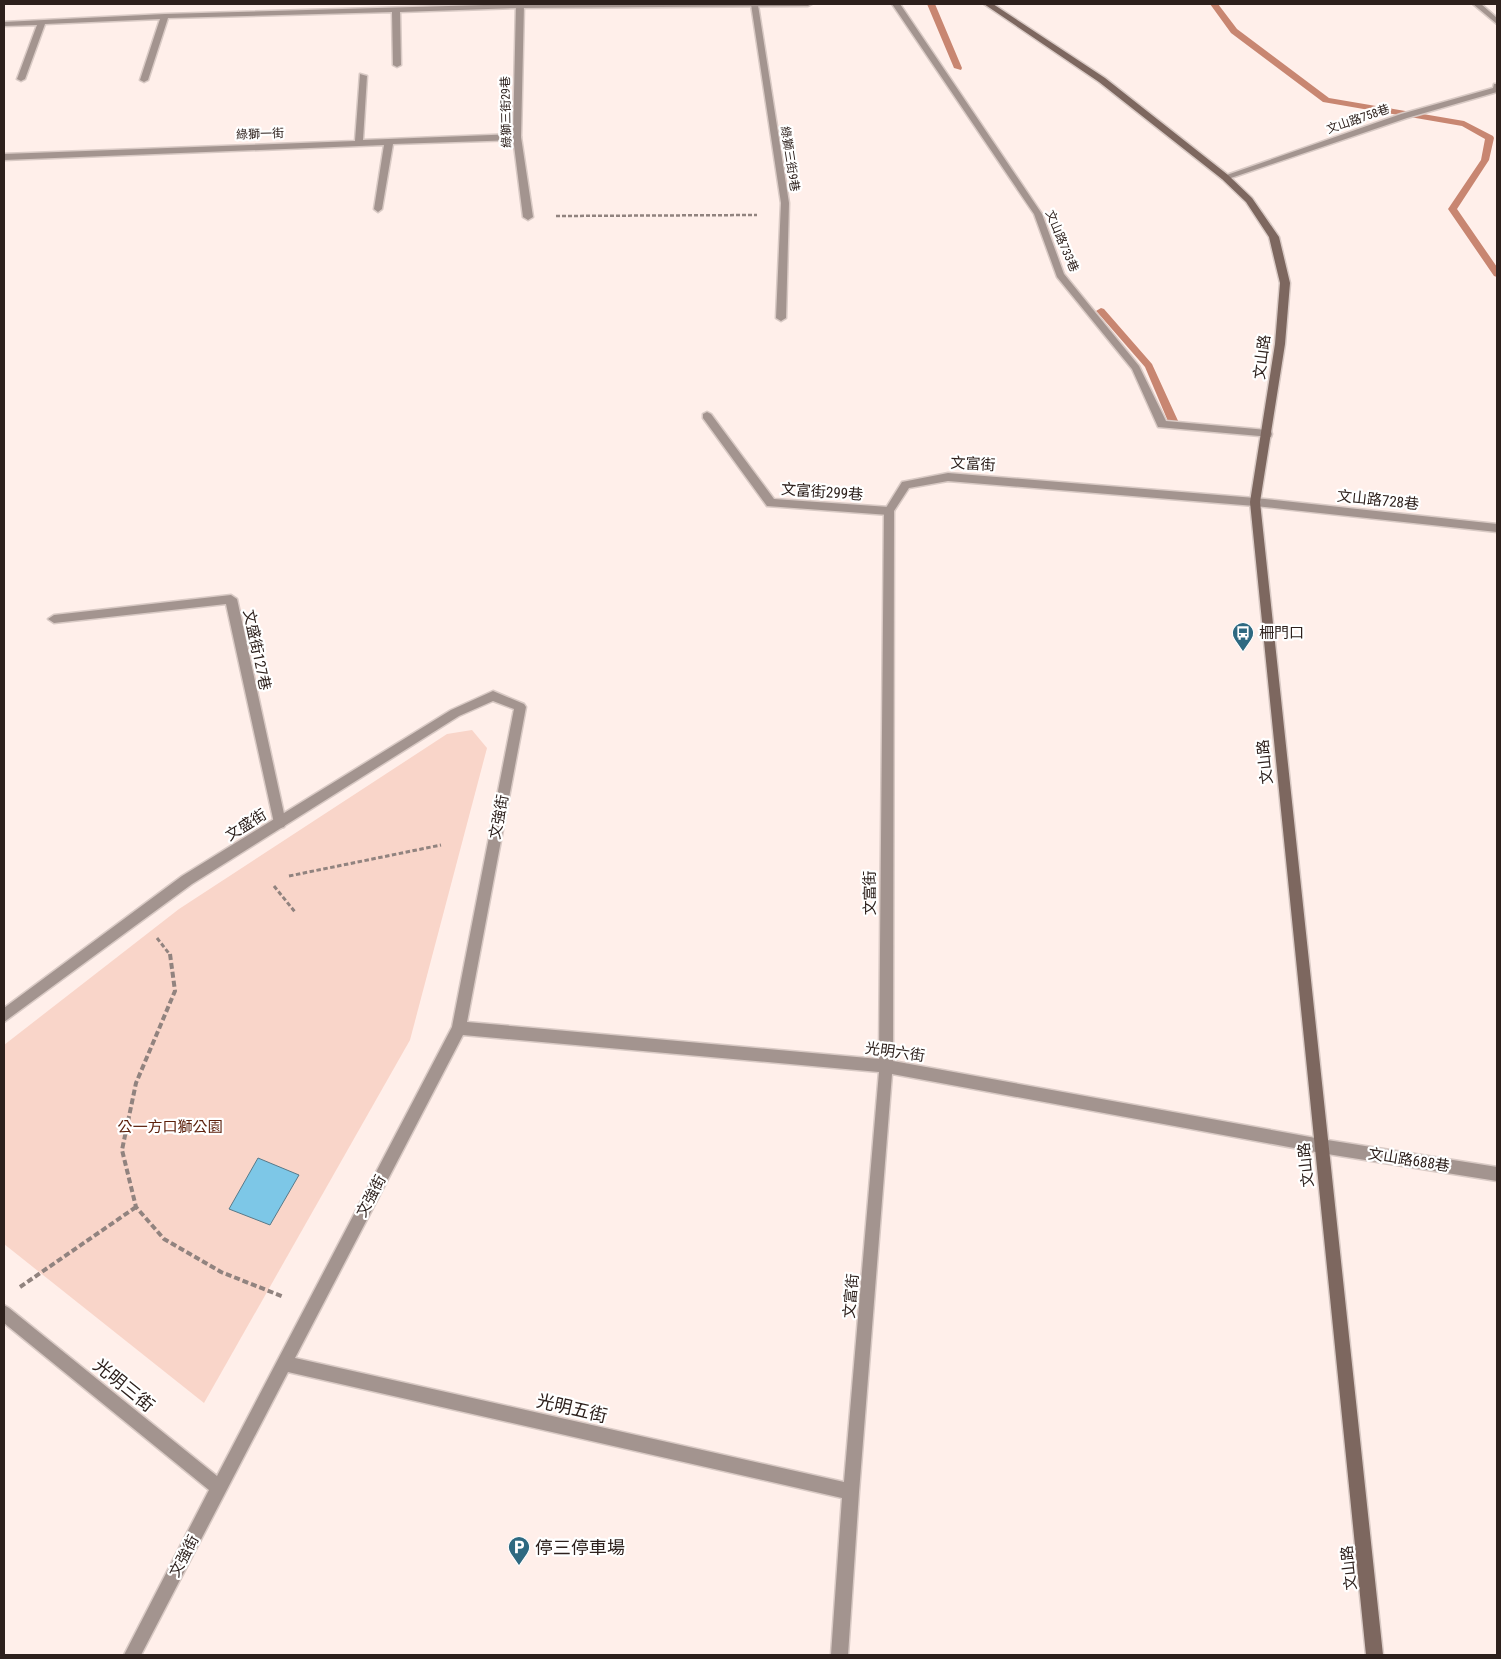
<svg xmlns="http://www.w3.org/2000/svg" width="1501" height="1659" font-family="'Roboto Condensed','Noto Sans TC',sans-serif">
  <rect width="100%" height="100%" fill="#ffefea"/>
  <path fill="#f9d5c9" d="M 472,730 L 487,748 L 410,1040 L 204,1403 L 4,1244 L 4,1045 L 179,909 L 447,734 Z"/>
  <g fill="none" stroke-linecap="round" stroke-linejoin="round">
    <path fill="#c88671" fill-rule="evenodd" d="M 927,4 L 935,4 L 962,68 L 961,70 L 954,68 Z
      M 1210,4 L 1218,4 L 1237,29 L 1329,98 L 1464,121 L 1493,136 L 1494,138 L 1489,160 L 1457,209 L 1497,267 L 1497,277 L 1494,276 L 1448,209 L 1481,160 L 1485,139 L 1462,126 L 1323,102 L 1231,33 Z
      M 1101,308 L 1104,309 L 1152,364 L 1179,423 L 1178,426 L 1170,426 L 1145,367 L 1098,313 L 1096,311 Z"/>
  </g>
  <path fill="#7dc7e7" stroke="#587988" d="M 258,1158 L 299,1175 L 270,1225 L 229,1209 Z"/>
  <g fill="none" stroke-linecap="round" stroke-linejoin="round">
    <g stroke="#d9cac5" stroke-width="3">
      <path id="lane" d="M 516,4 L 524,4 L 521,137 L 533,217 L 528,220 L 523,217 L 513,137 Z
        M 751,4 L 758,5 L 789,203 L 786,318 L 781,321 L 776,318 L 781,203 Z
        M 892,4 L 900,4 L 1042,214 L 1064,274 L 1139,366 L 1166,421 L 1267,430 L 1271,431 L 1272,434 L 1271,437 L 1158,427 L 1132,369 L 1057,277 L 1034,214 Z
        M 1473,4 L 1481,4 L 1497,18 L 1497,24 Z
        M 1494,84 L 1497,84 L 1497,92 L 1407,118 L 1228,179 L 1222,179 L 1221,177 L 1401,114 L 1493,88 Z
        M 707,412 L 711,414 L 774,499 L 889,507 L 894,511 L 889,515 L 767,506 L 703,418 L 703,414 Z
        M 1255,498 L 1497,524 L 1497,532 L 1255,506 L 1250,502 Z
        M 231,595 L 237,599 L 286,823 L 284,827 L 280,828 L 276,827 L 274,823 L 226,604 L 54,623 L 48,619 L 54,615 Z
        M 1321,1139 L 1497,1167 L 1497,1181 L 1321,1153 L 1316,1151 L 1314,1146 L 1316,1141 Z"/>
    </g>
    <g stroke="#d9cac5" stroke-width="3">
      <path id="street" d="M 516,4 L 812,4 L 808,6 L 519,8 L 400,12 L 401,65 L 397,67 L 393,65 L 392,12 L 168,18 L 148,80 L 144,82 L 140,80 L 160,19 L 45,24 L 25,79 L 21,81 L 17,79 L 37,25 L 4,26 L 4,22 L 165,14 Z
        M 360,74 L 367,76 L 363,140 L 517,134 L 521,137 L 517,140 L 393,144 L 382,209 L 378,212 L 374,209 L 384,145 L 4,160 L 4,154 L 355,141 Z
        M 948,473 L 1255,498 L 1260,502 L 1255,506 L 948,481 L 909,488 L 894,511 L 893,1061 L 1321,1139 L 1326,1141 L 1328,1146 L 1326,1151 L 1321,1153 L 892,1074 L 859,1492 L 848,1655 L 831,1655 L 842,1498 L 288,1372 L 141,1655 L 124,1655 L 209,1490 L 4,1323 L 4,1305 L 9,1308 L 217,1476 L 452,1027 L 514,709 L 493,701 L 459,716 L 192,884 L 4,1022 L 4,1008 L 182,876 L 451,710 L 493,691 L 524,704 L 526,707 L 467,1022 L 879,1059 L 884,511 L 902,482 ZM 463,1035 L 879,1072 L 844,1482 L 295,1358 Z"/>
    </g>
    <g stroke="#d9cac5" stroke-width="3">
      <path id="secondary" d="M 984,4 L 993,4 L 1105,78 L 1228,175 L 1252,198 L 1279,237 L 1290,283 L 1285,344 L 1260,502 L 1383,1655 L 1366,1655 L 1250,502 L 1275,344 L 1280,283 L 1269,237 L 1246,202 L 1222,179 L 1099,82 Z"/>
    </g>
    <path stroke="#91837f" stroke-width="2.5" stroke-dasharray="4 2" stroke-linecap="butt" d="M 556,216 L 757,215"/>
    <path stroke="#91837f" stroke-width="3" stroke-dasharray="4.5 2.5" stroke-linecap="butt" d="M 289,876 L 441,845
      M 274,886 L 295,912
      M 157,938 L 171,956"/>
    <path stroke="#91837f" stroke-width="4" stroke-dasharray="6 3" stroke-linecap="butt" d="M 170,954 L 175,991 L 136,1083 L 122,1150 L 136,1207 L 164,1239 L 221,1272 L 284,1297
      M 20,1287 L 136,1207"/>
    <use href="#lane" fill="#a3948f" fill-rule="evenodd"/>
    <use href="#street" fill="#a3948f" fill-rule="evenodd"/>
    <use href="#secondary" fill="#7d675f" fill-rule="evenodd"/>
  </g>
  <defs>
    <g id="bus-pin" transform="scale(1.125)"><path d="M0 17L-7.5 6A9.5 9.5 0 1 1 7.5 6Z" fill="#2e6981" stroke="#fff"/><path d="M-5-6H5V4H4V6H2V4H-2V6H-4V4H-5ZM-3.5-4V0h7V-4ZM-3.5 1.2v1.5H-2V1.2ZM2 1.2v1.5H3.5V1.2Z" fill="#fff"/></g>
    <g id="parking-pin" transform="scale(1.125)"><path d="M0 17L-7.5 6A9.5 9.5 0 1 1 7.5 6Z" fill="#2e6981" stroke="#fff"/><path d="M-3.5-5.5H1a3.5 3.5 0 0 1 0 7H-1V5.5H-3.5ZM-1-3.4V-.6H.8a1.4 1.4 0 0 0 0-2.8Z" fill="#fff"/></g>
  </defs>
  <g fill-rule="evenodd">
    <use href="#bus-pin" x="1243" y="633"/>
    <use href="#parking-pin" x="519" y="1547"/>
  </g>
  <g text-anchor="middle" dominant-baseline="central" stroke-width="4.5" stroke-linejoin="round" paint-order="stroke">
    <g font-size="12" fill="#2d201c" stroke="#fff">
      <text transform="translate(506 112) rotate(-91)">綠獅三街29巷</text>
      <text transform="translate(1358 119) rotate(-19)">文山路758巷</text>
      <text transform="translate(260 134) rotate(-2)">綠獅一街</text>
      <text transform="translate(790 159) rotate(81)">綠獅三街9巷</text>
      <text transform="translate(1062 241) rotate(67)">文山路733巷</text>
    </g>
    <g font-size="15" fill="#2d201c" stroke="#fff">
      <text transform="translate(1262 357) rotate(-83)">文山路</text>
      <text transform="translate(973 464) rotate(3)">文富街</text>
      <text transform="translate(822 492) rotate(4)">文富街299巷</text>
      <text transform="translate(1378 500) rotate(6)">文山路728巷</text>
      <text transform="translate(257 650) rotate(78)">文盛街127巷</text>
      <text transform="translate(1265 762) rotate(-96)">文山路</text>
      <text transform="translate(499 817) rotate(-79)">文強街</text>
      <text transform="translate(246 825) rotate(-32)">文盛街</text>
      <text transform="translate(870 893) rotate(-90)">文富街</text>
      <text transform="translate(895 1052) rotate(8)">光明六街</text>
      <text transform="translate(1409 1160) rotate(9)">文山路688巷</text>
      <text transform="translate(1306 1165) rotate(-96)">文山路</text>
      <text transform="translate(371 1196) rotate(-62)">文強街</text>
      <text transform="translate(851 1296) rotate(-85)">文富街</text>
      <text transform="translate(184 1556) rotate(-62)">文強街</text>
      <text transform="translate(1349 1568) rotate(-96)">文山路</text>
    </g>
    <g font-size="15" fill="#2d201c" stroke="#fff" text-anchor="start">
      <text x="1259" y="633">柵門口</text>
    </g>
    <g font-size="15" fill="#5d210c" stroke="#fff">
      <text x="170" y="1127">公一方口獅公園</text>
    </g>
    <g font-size="18" fill="#2d201c" stroke="#fff">
      <text transform="translate(124 1385) rotate(39)">光明三街</text>
      <text transform="translate(572 1408) rotate(13)">光明五街</text>
    </g>
    <g font-size="18" fill="#2d201c" stroke="#fff" text-anchor="start">
      <text x="535" y="1547">停三停車場</text>
    </g>
  </g>
  <rect width="1501" height="1659" fill="none" stroke="#2d201c" stroke-width="10"/>
</svg>
